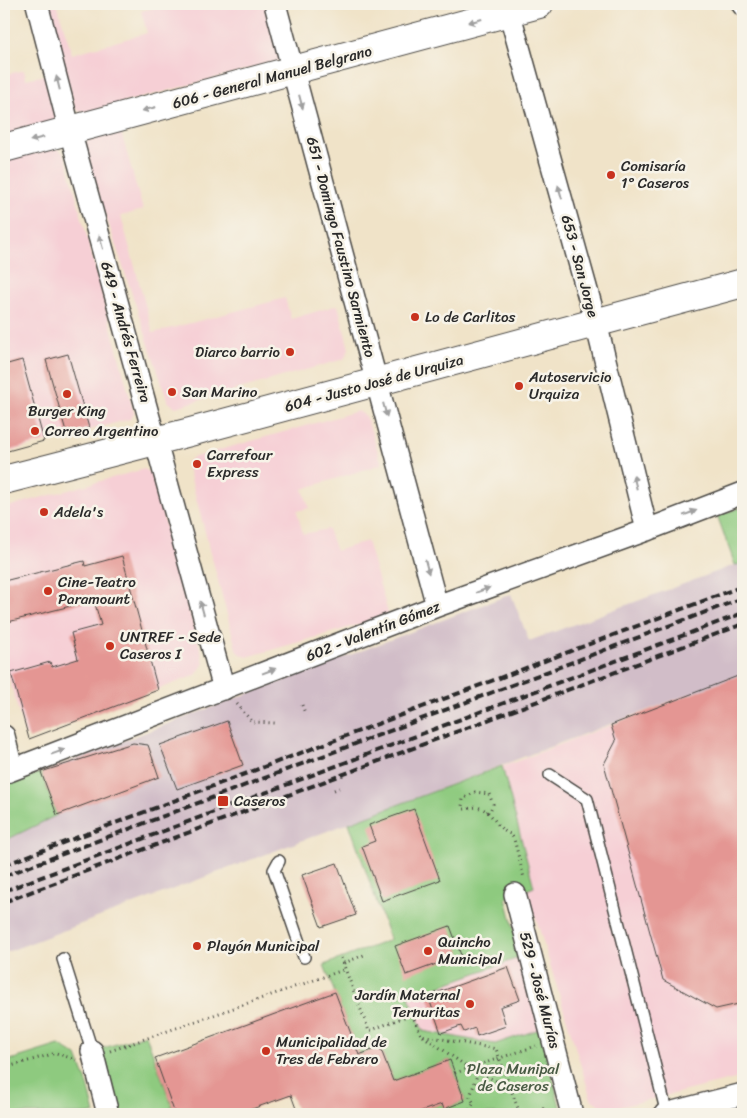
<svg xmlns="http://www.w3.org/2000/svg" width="747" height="1118" font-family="Sriracha,sans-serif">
  <rect width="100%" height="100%" fill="#f7f3e8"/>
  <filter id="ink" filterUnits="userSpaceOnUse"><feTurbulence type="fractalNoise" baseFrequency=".02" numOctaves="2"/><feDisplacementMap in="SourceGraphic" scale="10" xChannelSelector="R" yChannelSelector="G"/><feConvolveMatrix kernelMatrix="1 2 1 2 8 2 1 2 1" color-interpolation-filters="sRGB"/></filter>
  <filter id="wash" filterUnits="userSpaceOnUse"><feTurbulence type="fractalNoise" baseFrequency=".0096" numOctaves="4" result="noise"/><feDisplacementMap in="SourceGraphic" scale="20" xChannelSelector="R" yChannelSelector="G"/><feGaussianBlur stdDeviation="1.12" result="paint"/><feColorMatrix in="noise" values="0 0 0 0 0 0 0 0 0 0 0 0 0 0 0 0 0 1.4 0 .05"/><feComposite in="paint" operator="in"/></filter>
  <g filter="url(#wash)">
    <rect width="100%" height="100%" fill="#f0e3c8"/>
    <path fill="#f6cfd5" d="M 46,4 L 57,4 L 72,54 L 147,33 L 141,11 L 170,4 L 270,4 L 284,49 L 278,61 L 85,113 L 75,109 Z
      M 24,70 L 26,79 L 46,75 L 57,121 L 4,141 L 4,75 Z
      M 119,125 L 143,210 L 121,216 L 153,333 L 285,298 L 291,319 L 338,305 L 349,349 L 344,359 L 176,407 L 168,402 L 85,153 L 85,144 L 92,135 Z
      M 56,148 L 62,152 L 66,158 L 134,413 L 130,419 L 4,453 L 4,158 Z
      M 358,411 L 366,416 L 382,464 L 303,489 L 309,508 L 297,511 L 303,534 L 328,529 L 336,551 L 367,541 L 389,616 L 247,657 L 237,652 L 187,464 L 191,458 Z
      M 144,469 L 151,473 L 204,663 L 196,675 L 30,738 L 25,734 L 4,661 L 4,508 Z
      M 743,674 L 743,1077 L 607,1110 L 591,1099 L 527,889 L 534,887 L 502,767 Z
      M 521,957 L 540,1029 L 495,1044 L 422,1031 L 408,997 Z"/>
    <path fill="#d1bdc8" d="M 743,564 L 743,674 L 4,953 L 4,841 L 57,815 L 41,772 L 511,594 L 529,641 L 735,565 Z"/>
    <path fill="#8eca7f" stroke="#5c7a55" d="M 743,507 L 743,564 L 735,565 L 717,515 Z
      M 502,766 L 534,887 L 506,898 L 521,957 L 409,997 L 423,1031 L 495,1044 L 540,1029 L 562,1114 L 413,1114 L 442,1104 L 444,1109 L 465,1101 L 450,1060 L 393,1081 L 380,1047 L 359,1055 L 324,965 L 390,940 L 349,823 Z
      M 41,772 L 57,815 L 4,841 L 4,785 Z
      M 146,1035 L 175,1114 L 116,1114 L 97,1050 Z
      M 59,1045 L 77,1056 L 88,1085 L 95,1114 L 4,1114 L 4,1062 Z"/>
    <g id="blocks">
      <path fill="#e49693" d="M 68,354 L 89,428 L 67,435 L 46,360 Z
        M 22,360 L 44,441 L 4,452 L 4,422 L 9,420 L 5,406 L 4,406 L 4,365 Z
        M 122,556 L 158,690 L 29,739 L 11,673 L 50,662 L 52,667 L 78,659 L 71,633 L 101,625 L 94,600 L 4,623 L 4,581 L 84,561 L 85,566 Z
        M 743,674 L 743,1003 L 716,1009 L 663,980 L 604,764 L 616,741 L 611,725 Z
        M 227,721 L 243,765 L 177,789 L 160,745 Z
        M 133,743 L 148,745 L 159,777 L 57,815 L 41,772 Z
        M 414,809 L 440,880 L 382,901 L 362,846 L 375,841 L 369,825 Z
        M 337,863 L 356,915 L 321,927 L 302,875 Z
        M 450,926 L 461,955 L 406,975 L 395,946 Z
        M 508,967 L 520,1000 L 500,1007 L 506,1026 L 477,1036 L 475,1028 L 464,1032 L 461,1026 L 441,1033 L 428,996 Z
        M 335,992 L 359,1055 L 380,1047 L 393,1081 L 450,1060 L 465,1101 L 444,1109 L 442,1104 L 413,1114 L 298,1114 L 291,1095 L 238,1114 L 175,1114 L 155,1058 Z"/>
    </g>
  </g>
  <g filter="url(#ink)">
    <use href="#blocks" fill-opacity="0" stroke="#494743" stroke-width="1"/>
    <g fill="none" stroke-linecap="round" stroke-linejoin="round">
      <g stroke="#494743" stroke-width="14">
        <path id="service" d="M 550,775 L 587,799 L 667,1114
          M 279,861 L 274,870 L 304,957
          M 63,959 L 92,1051"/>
      </g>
      <g stroke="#494743" stroke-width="24">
        <path id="minor" d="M 37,4 L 70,131 L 224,689
          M 275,4 L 437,606
          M 507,4 L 596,323 L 647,530
          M 743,4 L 743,5
          M 4,736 L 12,769
          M 4,773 L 437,606 L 647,530 L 743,493
          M 515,894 L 572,1114
          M 92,1051 L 108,1114
          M 665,1114 L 743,1094"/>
      </g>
      <g stroke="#494743" stroke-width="30">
        <path id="tertiary" d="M 4,148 L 539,4"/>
      </g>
      <g stroke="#494743" stroke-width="30">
        <path id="secondary" d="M 4,480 L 194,431 L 743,283"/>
      </g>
      <path stroke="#494743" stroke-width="3" stroke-dasharray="1 4" stroke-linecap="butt" d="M 237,704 L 252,722 L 275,723
        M 302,705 L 305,713
        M 334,790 L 339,788
        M 487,812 L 491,809 L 493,804 L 489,794 L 475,792 L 463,799 L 462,806 L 464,809 C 469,809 475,806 480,808 C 494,812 497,831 511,834 L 514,839 L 524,878
        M 341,958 L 369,1031 L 412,1014 L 421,1035 L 496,1049 L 520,1114
        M 344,963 L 364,955
        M 423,1036 L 469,1068 L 509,1087
        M 110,1051 L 346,969
        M 4,1068 L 56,1053 L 76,1060
        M 455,1073 L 536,1046
        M 77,1114 L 89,1111
        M 282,1114 L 283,1114
        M 467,1114 L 474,1103 L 470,1097 L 478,1072
        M 523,1114 L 543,1109 L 544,1114"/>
      <use href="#service" stroke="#fff" stroke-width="11"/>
      <use href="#minor" stroke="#fff" stroke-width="21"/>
      <use href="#tertiary" stroke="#fff" stroke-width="28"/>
      <use href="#secondary" stroke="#fff" stroke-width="28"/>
      <path stroke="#2b2b2b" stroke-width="4" stroke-dasharray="8 4" stroke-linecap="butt" d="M 4,865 L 743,586
        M 4,876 L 743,598
        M 4,891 L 743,613
        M 4,902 L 743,624"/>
    </g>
    <defs><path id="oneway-solid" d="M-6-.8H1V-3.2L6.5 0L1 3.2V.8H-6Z" transform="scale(1.25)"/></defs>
    <g fill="#a0a0a0">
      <use href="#oneway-solid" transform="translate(475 21) rotate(165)"/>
      <use href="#oneway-solid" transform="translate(58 83) rotate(-104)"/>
      <use href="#oneway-solid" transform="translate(301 102) rotate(75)"/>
      <use href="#oneway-solid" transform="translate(149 109) rotate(165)"/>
      <use href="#oneway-solid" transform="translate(37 139) rotate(165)"/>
      <use href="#oneway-solid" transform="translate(560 192) rotate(-106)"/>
      <use href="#oneway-solid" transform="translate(101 242) rotate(-106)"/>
      <use href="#oneway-solid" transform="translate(385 410) rotate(75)"/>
      <use href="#oneway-solid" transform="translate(635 482) rotate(-104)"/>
      <use href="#oneway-solid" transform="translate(690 513) rotate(-21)"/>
      <use href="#oneway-solid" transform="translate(427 567) rotate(75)"/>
      <use href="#oneway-solid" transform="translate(483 590) rotate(-20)"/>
      <use href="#oneway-solid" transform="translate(202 608) rotate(-105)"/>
      <use href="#oneway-solid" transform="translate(269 671) rotate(-21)"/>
      <use href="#oneway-solid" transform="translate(58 752) rotate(-20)"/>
    </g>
  </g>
  <g fill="#c8321e" stroke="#f7f3e8" stroke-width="2">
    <circle cx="611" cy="175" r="5"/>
    <circle cx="415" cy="317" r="5"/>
    <circle cx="290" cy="352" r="5"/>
    <circle cx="519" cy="386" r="5"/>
    <circle cx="172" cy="392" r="5"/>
    <circle cx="67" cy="394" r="5"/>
    <circle cx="35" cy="431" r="5"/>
    <circle cx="197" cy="464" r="5"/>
    <circle cx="44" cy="512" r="5"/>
    <circle cx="48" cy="591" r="5"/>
    <circle cx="110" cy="646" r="5"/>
    <rect x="217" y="795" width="12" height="12" rx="2.5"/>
    <circle cx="197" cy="946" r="5"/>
    <circle cx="428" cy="951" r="5"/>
    <circle cx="470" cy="1004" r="5"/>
    <circle cx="266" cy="1051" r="5"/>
  </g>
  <g text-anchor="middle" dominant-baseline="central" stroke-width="5" stroke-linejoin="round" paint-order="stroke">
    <g font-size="15" fill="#2b2b2b" stroke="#f7f3e8">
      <text transform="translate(272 77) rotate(-15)">606 - General Manuel Belgrano</text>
      <text transform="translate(341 247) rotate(75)">651 - Domingo Faustino Sarmiento</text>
      <text transform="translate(580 266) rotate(75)">653 - San Jorge</text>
      <text transform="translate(126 332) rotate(74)">649 - Andrés Ferreira</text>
      <text transform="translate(374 383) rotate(-15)">604 - Justo José de Urquiza</text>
      <text transform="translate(373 631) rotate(-21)">602 - Valentín Gómez</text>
      <text transform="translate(540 990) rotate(75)">529 - José Murías</text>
    </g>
    <g font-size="15" fill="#2b2b2b" stroke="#f7f3e8" text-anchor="start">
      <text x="621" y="166">Comisaría<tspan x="621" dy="17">1° Caseros</tspan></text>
      <text x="425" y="317">Lo de Carlitos</text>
      <text x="280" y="352" text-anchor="end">Diarco barrio</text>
      <text x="529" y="377">Autoservicio<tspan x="529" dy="17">Urquiza</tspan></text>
      <text x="182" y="392">San Marino</text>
      <text x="67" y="411" text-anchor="middle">Burger King</text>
      <text x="45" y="431">Correo Argentino</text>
      <text x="207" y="455">Carrefour<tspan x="207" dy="17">Express</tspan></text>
      <text x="54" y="512">Adela's</text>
      <text x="58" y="582">Cine-Teatro<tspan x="58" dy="17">Paramount</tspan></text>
      <text x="120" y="637">UNTREF - Sede<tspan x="120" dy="17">Caseros I</tspan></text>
      <text x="234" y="801">Caseros</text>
      <text x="438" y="942">Quincho<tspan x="438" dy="17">Municipal</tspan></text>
      <text x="207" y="946">Playón Municipal</text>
      <text x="460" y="995" text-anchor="end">Jardín Maternal<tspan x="460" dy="17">Ternuritas</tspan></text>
      <text x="276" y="1042">Municipalidad de<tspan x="276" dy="17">Tres de Febrero</tspan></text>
    </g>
    <g font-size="15" fill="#495b44" stroke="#f7f3e8">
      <text x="513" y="1069">Plaza Munipal<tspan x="513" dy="17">de Caseros</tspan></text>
    </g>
  </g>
  <rect width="747" height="1118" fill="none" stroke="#f7f3e8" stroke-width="20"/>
</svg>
